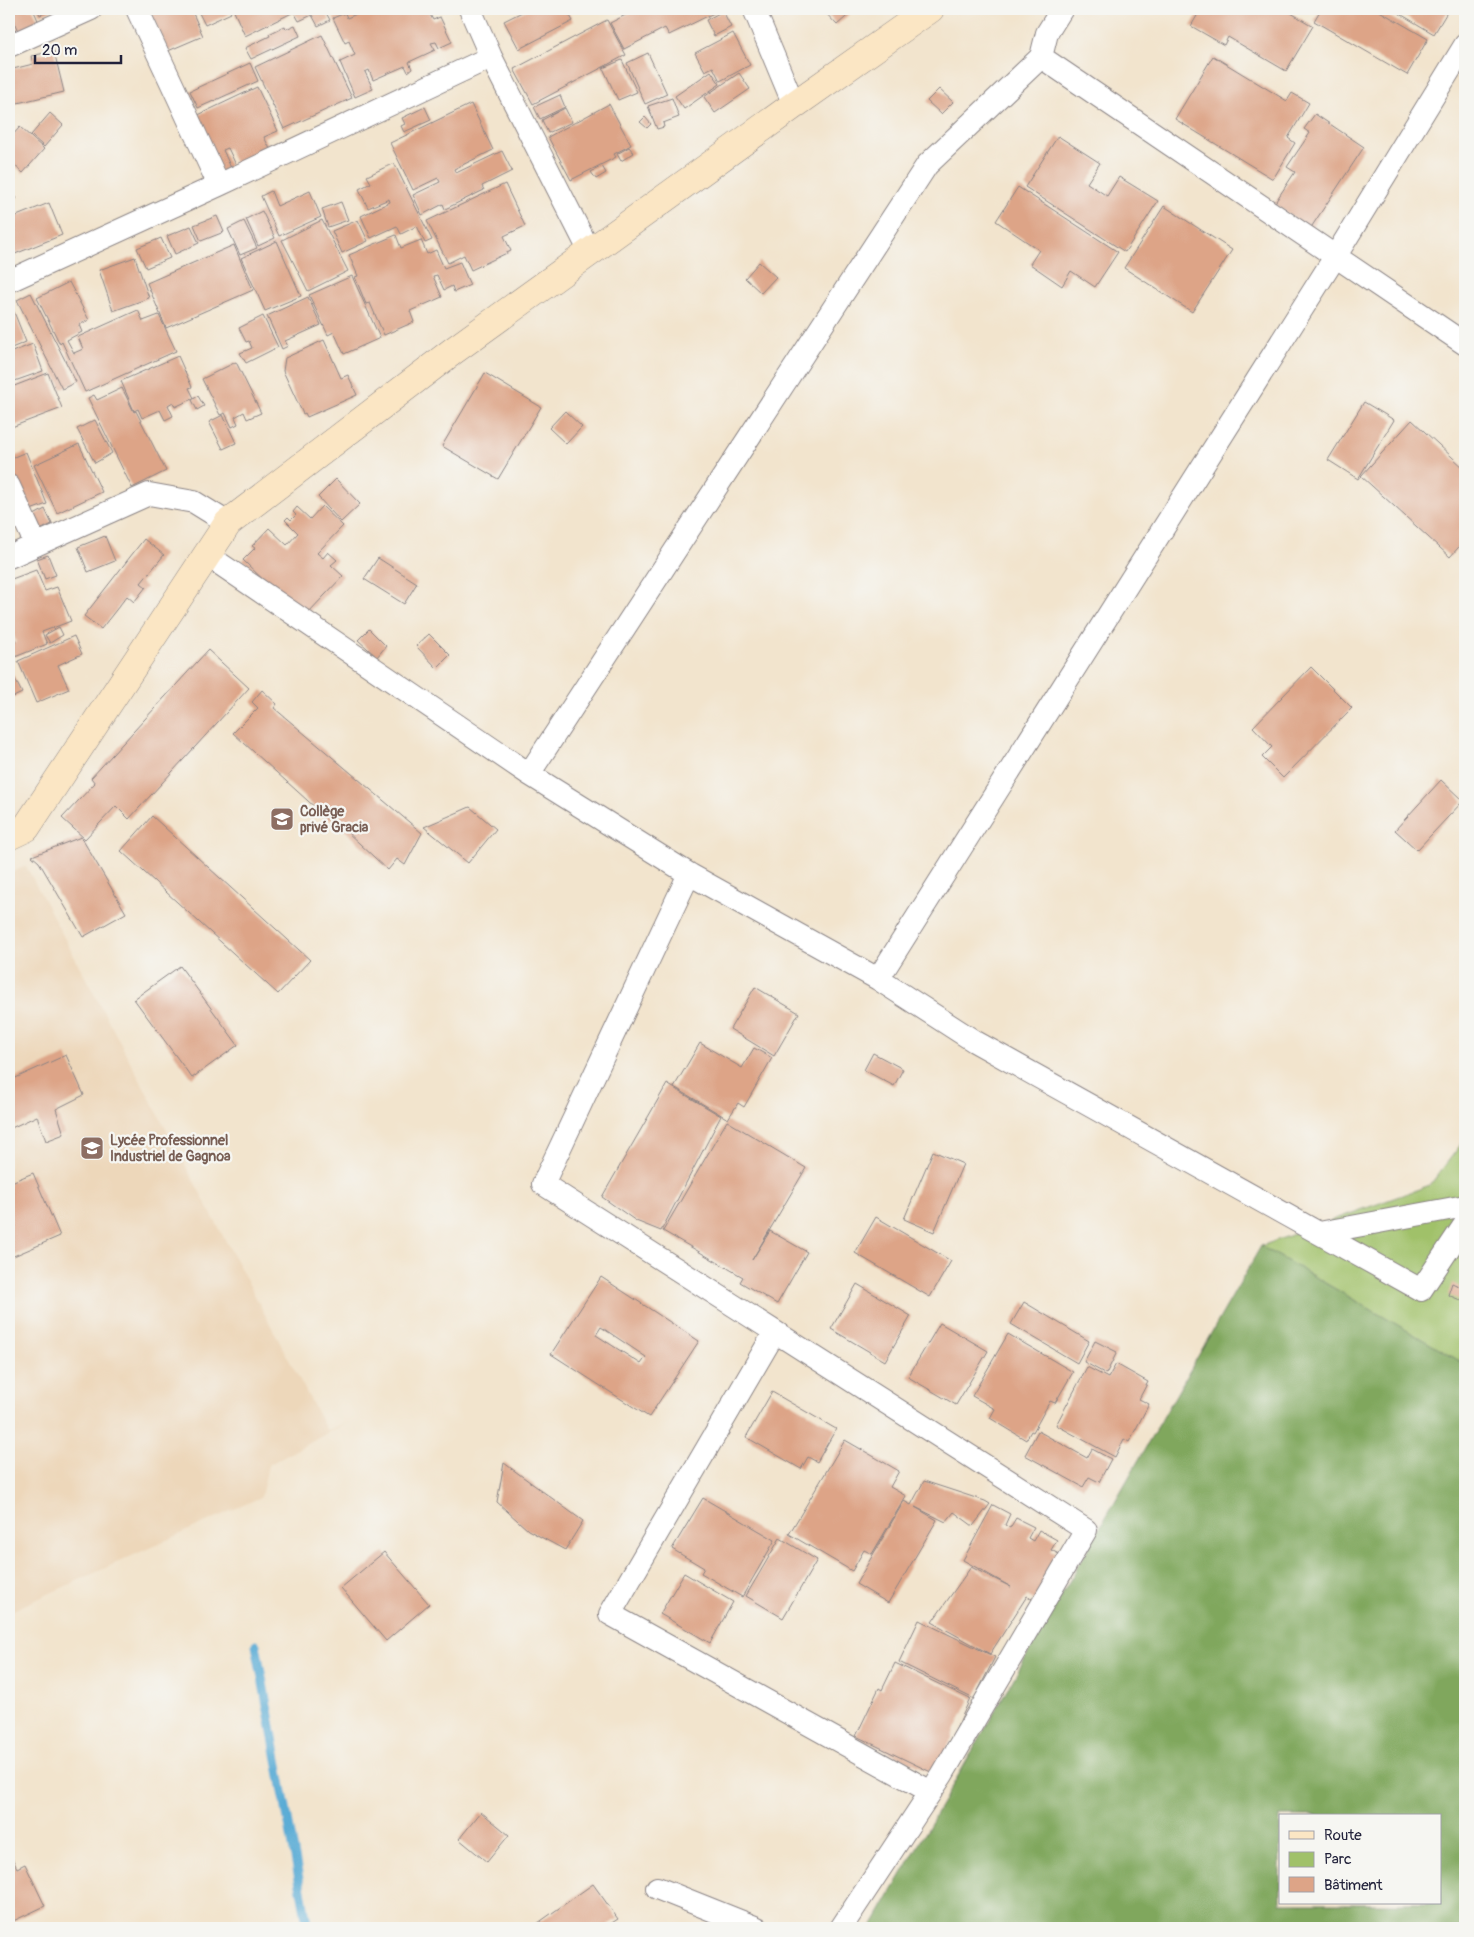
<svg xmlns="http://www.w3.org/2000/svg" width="1474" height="1937" font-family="Pangolin,sans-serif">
  <rect width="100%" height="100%" fill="#f6f6f2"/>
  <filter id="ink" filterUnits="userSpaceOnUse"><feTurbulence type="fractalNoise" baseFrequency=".02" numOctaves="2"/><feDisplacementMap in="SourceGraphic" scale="10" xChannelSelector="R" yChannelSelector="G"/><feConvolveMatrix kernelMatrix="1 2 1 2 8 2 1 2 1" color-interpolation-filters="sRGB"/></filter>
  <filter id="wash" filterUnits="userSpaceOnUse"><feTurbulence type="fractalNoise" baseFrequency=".0096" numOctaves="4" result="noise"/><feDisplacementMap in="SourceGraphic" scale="20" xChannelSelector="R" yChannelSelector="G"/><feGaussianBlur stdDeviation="1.12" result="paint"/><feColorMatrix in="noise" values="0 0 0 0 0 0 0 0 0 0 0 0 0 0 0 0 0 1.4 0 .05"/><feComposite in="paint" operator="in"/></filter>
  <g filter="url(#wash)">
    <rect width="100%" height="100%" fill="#f2e4cd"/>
    <path fill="#edd7ba" d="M 26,866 L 327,1431 L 348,1422 L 268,1465 L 261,1497 L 9,1612 L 9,874 Z"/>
    <path fill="#a0c169" stroke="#617252" d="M 1465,1139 L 1465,1364 L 1261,1246 L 1430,1185 Z"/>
    <path fill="#80a75d" stroke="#51644c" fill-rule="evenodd" d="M 1261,1246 L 1465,1364 L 1465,1928 L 871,1928 ZM 1280,1816 L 1440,1816 L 1440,1903 L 1280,1903 Z"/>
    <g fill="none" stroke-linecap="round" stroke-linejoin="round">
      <path stroke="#5aacd5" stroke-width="9" d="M 256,1645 L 308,1928"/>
    </g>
    <g id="blocks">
      <path fill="#dda487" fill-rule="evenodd" d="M 9,9 L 33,9 L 40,25 L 19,34 Z
        M 37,9 L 54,9 L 40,15 Z
        M 162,9 L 191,9 L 203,36 L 168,51 L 151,14 Z
        M 197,9 L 229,9 L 231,13 L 205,25 Z
        M 233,9 L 314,9 L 316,12 L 324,9 L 330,20 L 318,26 L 312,15 L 299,21 L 294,12 L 245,36 Z
        M 328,9 L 341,9 L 330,13 Z
        M 368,9 L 427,9 L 433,20 L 440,17 L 452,42 L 439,48 L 436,42 L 431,43 L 435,50 L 409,62 L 412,69 L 408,72 L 405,66 L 373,80 L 369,70 L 365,72 L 373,89 L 355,97 L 340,62 L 355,55 L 349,41 L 345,43 L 333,18 L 345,13 L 347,18 Z
        M 528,9 L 566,9 L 573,21 L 519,49 L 504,21 Z
        M 637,9 L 717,9 L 718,11 L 669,35 L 665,28 L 624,49 L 610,23 Z
        M 822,9 L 855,9 L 837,25 Z
        M 1201,9 L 1293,9 L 1291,13 L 1313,26 L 1286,71 L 1228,37 L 1224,45 L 1191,26 Z
        M 1321,9 L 1376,9 L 1428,39 L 1407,75 L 1314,21 Z
        M 1392,9 L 1449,9 L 1434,34 Z
        M 723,11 L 731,27 L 714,36 L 706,20 Z
        M 607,20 L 626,55 L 533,104 L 514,69 Z
        M 295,25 L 300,36 L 251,59 L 245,48 L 270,36 L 269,34 L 285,26 L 286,29 Z
        M 733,33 L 750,65 L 720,81 L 713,67 L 705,71 L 695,53 Z
        M 322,35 L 352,98 L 284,129 L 255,67 Z
        M 54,51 L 64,92 L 9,105 L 9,70 L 33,64 L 31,56 Z
        M 648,53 L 667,94 L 645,104 L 627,63 Z
        M 1213,56 L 1287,101 L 1292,93 L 1309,103 L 1288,138 L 1295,143 L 1273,179 L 1175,119 Z
        M 622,60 L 637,92 L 618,100 L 603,68 Z
        M 250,63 L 258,81 L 198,108 L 190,91 Z
        M 711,71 L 720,84 L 684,109 L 675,96 Z
        M 739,73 L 750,89 L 715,113 L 704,97 Z
        M 257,87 L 278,131 L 264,137 L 270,149 L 236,165 L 228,148 L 223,150 L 231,168 L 220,173 L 194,117 Z
        M 939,89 L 953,102 L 941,114 L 927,101 Z
        M 560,95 L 565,107 L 540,119 L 534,107 Z
        M 672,98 L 679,117 L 663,123 L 664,127 L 657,129 L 648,106 Z
        M 471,104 L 493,150 L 454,169 L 456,173 L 502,151 L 512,171 L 482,186 L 484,190 L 445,209 L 443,204 L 422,215 L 413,195 L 440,182 L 438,178 L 413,190 L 390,143 Z
        M 609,104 L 631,145 L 614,154 L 616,157 L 571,180 L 548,137 Z
        M 425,107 L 431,120 L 404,132 L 401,126 L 405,124 L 402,118 Z
        M 565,108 L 572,122 L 548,133 L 542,120 Z
        M 50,113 L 63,125 L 44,147 L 31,135 Z
        M 1315,114 L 1364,147 L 1310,229 L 1274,204 L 1295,172 L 1287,167 L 1310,133 L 1304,129 Z
        M 645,117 L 651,124 L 647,128 L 640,122 Z
        M 20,127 L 44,149 L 23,173 L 9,160 L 9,139 Z
        M 1058,136 L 1100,163 L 1087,183 L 1107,196 L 1119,177 L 1158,201 L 1125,252 L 1025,187 Z
        M 629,147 L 634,153 L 621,161 L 617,154 Z
        M 394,163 L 432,240 L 425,243 L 417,226 L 401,234 L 397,226 L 371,238 L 361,216 L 390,202 L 389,199 L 368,208 L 359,189 L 371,183 L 367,176 Z
        M 602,166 L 606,173 L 596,179 L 591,172 Z
        M 505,184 L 525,226 L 504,236 L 511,251 L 471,270 L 464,255 L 448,263 L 427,221 Z
        M 1018,187 L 1118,252 L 1095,287 L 1071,271 L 1062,286 L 1030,264 L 1039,250 L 996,221 Z
        M 9,190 L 17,198 L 9,207 Z
        M 271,191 L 277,206 L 310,191 L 321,217 L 279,236 L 261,196 Z
        M 341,202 L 348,220 L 328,227 L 322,209 Z
        M 49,203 L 62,235 L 15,254 L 9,239 L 9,219 Z
        M 1164,206 L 1232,250 L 1192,312 L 1124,268 Z
        M 262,211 L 275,238 L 258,246 L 246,219 Z
        M 217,216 L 224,232 L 201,241 L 194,225 Z
        M 322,220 L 348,271 L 308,291 L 282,240 Z
        M 358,220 L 368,241 L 342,253 L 332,231 Z
        M 244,221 L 257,248 L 240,255 L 228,229 Z
        M 191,226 L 199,243 L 175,254 L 167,236 Z
        M 396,235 L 401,248 L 421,240 L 427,254 L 436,250 L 444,268 L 460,262 L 470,285 L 454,292 L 452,286 L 444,290 L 437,275 L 433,276 L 442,297 L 410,311 L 414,322 L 384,335 L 370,303 L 366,304 L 355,277 L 358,276 L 349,255 Z
        M 161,238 L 170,258 L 146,268 L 137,248 Z
        M 277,241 L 301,296 L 265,311 L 241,258 Z
        M 234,245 L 253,290 L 166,328 L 147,283 Z
        M 135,257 L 149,298 L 113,311 L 99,270 Z
        M 759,262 L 776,277 L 761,293 L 745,278 Z
        M 352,276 L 380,338 L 344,354 L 334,332 L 328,335 L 309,295 Z
        M 69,282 L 89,320 L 79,325 L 82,332 L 67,340 L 74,353 L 83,349 L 78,337 L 138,310 L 143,321 L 159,315 L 176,351 L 85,392 L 62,342 L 60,344 L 37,298 Z
        M 31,293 L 76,382 L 62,389 L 17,300 Z
        M 308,297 L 321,325 L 285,341 L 288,346 L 282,349 L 267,316 Z
        M 14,312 L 26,342 L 9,349 L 9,314 Z
        M 263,316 L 278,347 L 246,363 L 240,353 L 252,348 L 249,341 L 246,342 L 239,328 Z
        M 324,340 L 341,378 L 348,375 L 357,395 L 307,417 L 305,413 L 303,414 L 283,371 L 285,358 Z
        M 33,344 L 43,371 L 9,383 L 9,353 Z
        M 178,356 L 192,387 L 189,388 L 194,398 L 175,407 L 173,402 L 168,405 L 173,416 L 165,420 L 160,410 L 142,418 L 138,409 L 134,411 L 121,381 Z
        M 236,362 L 261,413 L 247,419 L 244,412 L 235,417 L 238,424 L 232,427 L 225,413 L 220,415 L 202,379 Z
        M 48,373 L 62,408 L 9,428 L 9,388 Z
        M 485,373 L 541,407 L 498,479 L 442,446 Z
        M 122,388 L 134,412 L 136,411 L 166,471 L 132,488 L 88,398 L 94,395 L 97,400 Z
        M 198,396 L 204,406 L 197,410 L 192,400 Z
        M 1364,402 L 1394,420 L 1358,479 L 1328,460 Z
        M 565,411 L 582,427 L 566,444 L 549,428 Z
        M 223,415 L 236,443 L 223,449 L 209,422 Z
        M 95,420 L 112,453 L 95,463 L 77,429 Z
        M 1412,420 L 1465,469 L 1465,540 L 1450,557 L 1361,476 Z
        M 79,444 L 102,492 L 57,513 L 34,465 Z
        M 26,452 L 47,504 L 25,512 L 9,470 L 9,459 Z
        M 336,479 L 360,504 L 341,522 L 318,497 Z
        M 322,506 L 343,526 L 317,553 L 323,558 L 328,552 L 337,560 L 331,565 L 343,576 L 307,614 L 288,596 L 284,600 L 243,560 L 255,548 L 252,546 L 269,528 L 287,545 L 298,533 L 285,520 L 288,517 L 291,520 L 296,515 L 293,512 L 297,507 L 310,519 Z
        M 45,509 L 52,524 L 34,533 L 27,519 Z
        M 105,536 L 115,561 L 88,572 L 78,547 Z
        M 144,539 L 164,555 L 141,583 L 146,587 L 134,602 L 127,596 L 101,629 L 84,616 Z
        M 48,555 L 56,575 L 45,579 L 37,559 Z
        M 378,558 L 417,583 L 404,604 L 364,579 Z
        M 36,570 L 45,591 L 57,587 L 71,621 L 42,632 L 47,644 L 15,657 L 10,645 L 16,642 L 12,631 L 9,633 L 9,580 Z
        M 59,627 L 63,635 L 50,643 L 45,635 Z
        M 369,629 L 386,646 L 377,657 L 358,640 Z
        M 429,634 L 450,655 L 437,668 L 416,646 Z
        M 74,636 L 82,654 L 58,665 L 69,689 L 36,703 L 18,661 Z
        M 208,650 L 249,688 L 129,819 L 116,806 L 85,839 L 62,818 L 95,783 L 91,778 Z
        M 9,667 L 22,693 L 9,699 Z
        M 1311,667 L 1352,708 L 1283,778 L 1262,757 L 1272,747 L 1253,727 Z
        M 262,690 L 277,704 L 274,708 L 422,833 L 405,865 L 397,859 L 388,870 L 332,818 L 329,820 L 233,733 L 258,708 L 252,702 Z
        M 1441,780 L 1463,801 L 1417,850 L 1395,830 Z
        M 470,807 L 496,829 L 468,863 L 424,827 Z
        M 152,816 L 310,960 L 278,994 L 121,851 Z
        M 81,837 L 126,913 L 83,937 L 39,862 L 32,856 Z
        M 180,966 L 238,1045 L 192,1078 L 134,999 Z
        M 755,987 L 799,1013 L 774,1056 L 730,1029 Z
        M 700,1043 L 742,1068 L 754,1048 L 772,1058 L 744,1107 L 738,1103 L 728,1119 L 674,1087 Z
        M 873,1053 L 903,1069 L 894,1086 L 864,1070 Z
        M 66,1055 L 84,1095 L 56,1109 L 64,1134 L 46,1141 L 37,1116 L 9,1129 L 9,1081 Z
        M 667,1084 L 721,1116 L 661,1231 L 636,1221 L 602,1197 Z
        M 727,1121 L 806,1168 L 752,1260 L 770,1231 L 807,1252 L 777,1304 L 740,1282 L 743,1277 L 663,1231 Z
        M 933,1151 L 963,1164 L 934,1232 L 904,1219 Z
        M 33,1173 L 60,1236 L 9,1258 L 9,1183 Z
        M 876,1217 L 951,1261 L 930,1297 L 855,1253 Z
        M 601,1277 L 699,1341 L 649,1417 L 551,1354 ZM 601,1327 L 646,1357 L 641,1364 L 596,1335 Z
        M 1452,1283 L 1465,1289 L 1465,1302 L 1448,1295 Z
        M 857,1284 L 911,1316 L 885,1361 L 831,1329 Z
        M 1024,1302 L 1089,1341 L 1077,1363 L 1011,1324 Z
        M 940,1323 L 988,1351 L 956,1405 L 908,1377 Z
        M 1008,1334 L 1073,1372 L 1055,1403 L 1050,1401 L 1033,1432 L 1031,1431 L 1026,1440 L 990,1418 L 995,1409 L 972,1396 Z
        M 1095,1341 L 1117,1352 L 1106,1374 L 1084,1362 Z
        M 1116,1364 L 1148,1382 L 1139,1399 L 1149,1404 L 1129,1442 L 1124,1439 L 1115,1457 L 1056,1425 L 1087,1367 L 1108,1378 Z
        M 772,1392 L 836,1429 L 817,1462 L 808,1457 L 801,1469 L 746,1437 Z
        M 1038,1431 L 1087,1458 L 1092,1449 L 1111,1459 L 1099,1482 L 1089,1477 L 1083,1487 L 1025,1455 Z
        M 845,1440 L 899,1471 L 890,1487 L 906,1496 L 872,1554 L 864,1550 L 852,1571 L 789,1534 Z
        M 504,1463 L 583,1521 L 565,1550 L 528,1530 L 497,1502 Z
        M 924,1481 L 985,1501 L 990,1504 L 973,1526 L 954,1512 L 946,1522 L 915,1507 L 937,1520 L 888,1603 L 856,1584 L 904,1501 L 911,1505 Z
        M 703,1498 L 775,1540 L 742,1597 L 701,1573 L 704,1568 L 672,1549 Z
        M 993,1505 L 1010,1514 L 1005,1525 L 1010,1528 L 1016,1518 L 1034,1527 L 1028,1538 L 1033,1541 L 1039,1530 L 1057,1540 L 1051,1550 L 1059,1554 L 1040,1603 L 1027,1596 L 990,1654 L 932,1622 L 971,1567 L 1011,1587 L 963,1560 Z
        M 780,1538 L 817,1560 L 783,1618 L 746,1596 Z
        M 384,1552 L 429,1604 L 386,1641 L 341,1588 Z
        M 684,1573 L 733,1602 L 710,1643 L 660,1614 Z
        M 919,1620 L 995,1657 L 974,1699 L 899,1662 Z
        M 895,1663 L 970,1699 L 935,1774 L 856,1736 L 879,1688 L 882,1690 Z
        M 481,1812 L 509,1835 L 487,1862 L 459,1839 Z
        M 9,1852 L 17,1868 L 25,1864 L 45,1906 L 9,1923 Z
        M 593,1884 L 618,1919 L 604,1928 L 531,1928 Z"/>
    </g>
  </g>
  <g filter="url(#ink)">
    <use href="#blocks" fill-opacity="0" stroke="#8a8384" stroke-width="1"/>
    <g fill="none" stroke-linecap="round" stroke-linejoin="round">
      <g stroke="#8a8384" stroke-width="24">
        <path id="street" d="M 137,9 L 219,185
          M 470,9 L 491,57 L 590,252
          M 754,9 L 794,105
          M 1062,9 L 1047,33 L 1041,57 L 1465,344
          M 9,46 L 91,9
          M 9,281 L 219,185 L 491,57
          M 9,486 L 36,545
          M 207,555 L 529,774 L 689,874 L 878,979 L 974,1041 L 1421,1290 L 1465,1224
          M 9,557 L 149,494 L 194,502 L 228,523
          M 529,774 L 927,165 L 1041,57
          M 689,874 L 543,1184 L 1086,1530 L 942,1775 L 841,1928
          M 878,979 L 1335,257 L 1465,45
          M 1319,1233 L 1465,1206
          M 775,1332 L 610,1614 L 931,1792
          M 657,1888 L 757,1928"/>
      </g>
      <g stroke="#8a8384" stroke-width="29">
        <path id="secondary" d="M 9,836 L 26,828 L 228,523 L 453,351 L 794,105 L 930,9"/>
      </g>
      <use href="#street" stroke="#fff" stroke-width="22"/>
      <use href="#secondary" stroke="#fbe6c4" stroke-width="28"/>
    </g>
  </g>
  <defs>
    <g id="university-square" transform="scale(1.25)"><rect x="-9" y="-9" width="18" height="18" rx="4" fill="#8d6e63" stroke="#f6f6f2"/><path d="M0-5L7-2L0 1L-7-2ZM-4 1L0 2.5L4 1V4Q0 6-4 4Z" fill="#fff"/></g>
    <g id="school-square" transform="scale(1.25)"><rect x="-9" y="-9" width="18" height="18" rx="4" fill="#8d6e63" stroke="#f6f6f2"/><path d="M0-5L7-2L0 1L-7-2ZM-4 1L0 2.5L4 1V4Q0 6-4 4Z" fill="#fff"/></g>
  </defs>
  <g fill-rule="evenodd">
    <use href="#university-square" x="282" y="819"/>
    <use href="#school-square" x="92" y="1148"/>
  </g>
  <g text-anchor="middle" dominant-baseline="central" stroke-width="4.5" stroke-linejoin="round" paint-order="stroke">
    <g font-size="14" font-weight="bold" fill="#785e54" stroke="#f6f6f2" text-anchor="start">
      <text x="300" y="811">Collège<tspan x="300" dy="16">privé Gracia</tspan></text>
      <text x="110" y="1140">Lycée Professionnel<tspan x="110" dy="16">Industriel de Gagnoa</tspan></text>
    </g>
  </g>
  <rect width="1474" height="1937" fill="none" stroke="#f6f6f2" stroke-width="30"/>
  <rect x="1279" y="1814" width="162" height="90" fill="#f6f6f2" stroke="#a1a1a9"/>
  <rect x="1289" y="1831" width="25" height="8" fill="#fbe6c4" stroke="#a1a1a9"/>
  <text x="1324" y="1840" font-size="15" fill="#22223b">Route</text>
  <rect x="1289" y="1852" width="25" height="15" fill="#a0c169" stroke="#a1a1a9"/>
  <text x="1324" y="1864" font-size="15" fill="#22223b">Parc</text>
  <rect x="1289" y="1877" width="25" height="15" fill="#dda487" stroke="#a1a1a9"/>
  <text x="1324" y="1890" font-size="15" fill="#22223b">Bâtiment</text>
  <path d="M35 55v8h86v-8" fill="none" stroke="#22223b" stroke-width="2.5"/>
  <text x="42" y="55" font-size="15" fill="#22223b" stroke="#f6f6f2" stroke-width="4" paint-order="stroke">20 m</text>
</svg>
